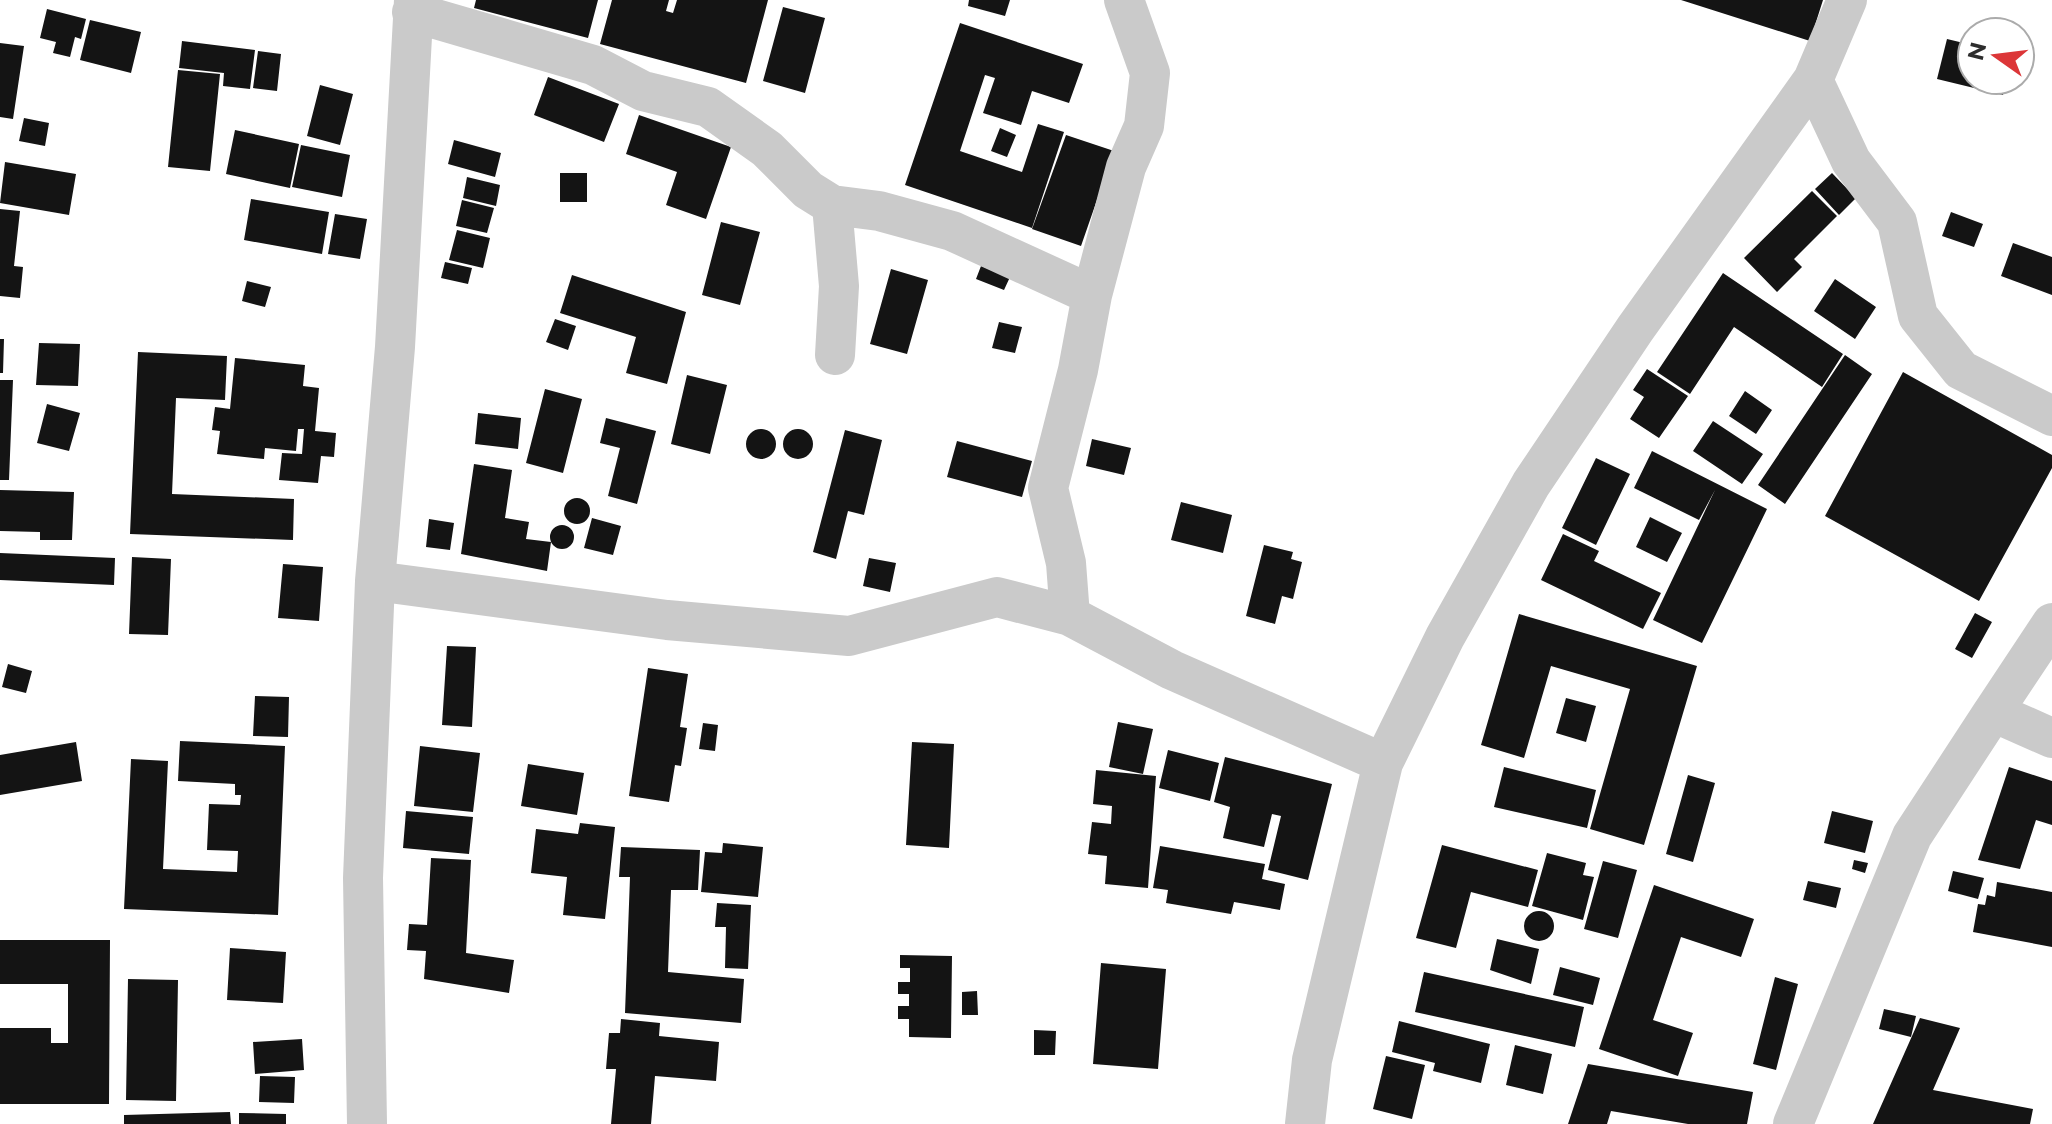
<svg xmlns="http://www.w3.org/2000/svg" width="2052" height="1124" font-family="Montserrat,sans-serif">
  <rect width="100%" height="100%" fill="#fff"/>
  <path fill="#141414" d="M 476,0 L 598,0 L 588,38 L 474,8 Z
    M 612,0 L 669,0 L 666,11 L 673,13 L 677,0 L 768,0 L 746,83 L 600,44 Z
    M 969,0 L 1010,0 L 1005,16 L 968,6 Z
    M 1681,0 L 1823,0 L 1810,41 Z
    M 783,7 L 825,18 L 805,93 L 763,81 Z
    M 47,9 L 86,19 L 81,39 L 75,37 L 70,57 L 53,53 L 56,42 L 40,38 Z
    M 90,20 L 141,32 L 131,73 L 80,60 Z
    M 960,23 L 1083,64 L 1069,103 L 1032,91 L 1021,125 L 983,113 L 995,78 L 985,75 L 960,151 L 1022,172 L 1038,124 L 1064,132 L 1032,228 L 905,185 Z
    M 1947,39 L 1972,45 L 1972,80 L 2006,80 L 2003,95 L 1937,79 Z
    M 182,41 L 255,50 L 250,89 L 223,86 L 224,73 L 179,68 Z
    M 0,43 L 24,46 L 13,119 L 0,117 Z
    M 258,51 L 281,54 L 277,91 L 253,88 Z
    M 178,70 L 220,74 L 210,171 L 168,167 Z
    M 548,77 L 619,104 L 604,142 L 534,115 Z
    M 320,85 L 353,94 L 340,145 L 307,136 Z
    M 639,115 L 731,147 L 706,219 L 666,205 L 677,172 L 626,154 Z
    M 24,118 L 49,123 L 45,146 L 19,141 Z
    M 1000,128 L 1016,135 L 1007,157 L 991,151 Z
    M 235,130 L 299,144 L 290,188 L 226,174 Z
    M 1066,135 L 1114,151 L 1081,246 L 1032,229 Z
    M 454,140 L 501,153 L 495,177 L 448,164 Z
    M 301,145 L 350,155 L 342,197 L 292,187 Z
    M 5,162 L 76,174 L 69,215 L 0,203 Z
    M 560,173 L 587,173 L 587,202 L 560,202 Z
    M 1832,173 L 1856,198 L 1839,215 L 1815,189 Z
    M 467,177 L 500,185 L 496,206 L 463,198 Z
    M 1812,191 L 1837,216 L 1794,259 L 1802,267 L 1777,292 L 1744,258 Z
    M 251,199 L 329,212 L 322,254 L 244,240 Z
    M 462,200 L 494,208 L 487,233 L 456,226 Z
    M 0,209 L 20,211 L 14,266 L 23,267 L 20,298 L 0,296 Z
    M 1951,212 L 1983,224 L 1974,247 L 1942,236 Z
    M 335,214 L 367,219 L 360,259 L 328,254 Z
    M 721,222 L 760,232 L 740,305 L 702,295 Z
    M 457,230 L 490,238 L 483,268 L 449,260 Z
    M 2013,243 L 2052,257 L 2052,295 L 2001,276 Z
    M 445,262 L 472,268 L 468,284 L 441,278 Z
    M 981,266 L 1010,277 L 1004,290 L 976,279 Z
    M 891,269 L 928,280 L 907,354 L 870,344 Z
    M 1723,273 L 1843,354 L 1822,387 L 1734,327 L 1690,394 L 1657,372 Z
    M 572,275 L 686,312 L 667,384 L 626,373 L 636,337 L 560,313 Z
    M 1835,279 L 1876,307 L 1855,339 L 1814,311 Z
    M 247,281 L 271,287 L 265,307 L 242,301 Z
    M 555,319 L 576,326 L 568,350 L 546,342 Z
    M 999,322 L 1022,327 L 1015,353 L 992,348 Z
    M 0,339 L 4,339 L 3,373 L 0,373 Z
    M 39,343 L 80,344 L 78,386 L 36,385 Z
    M 138,352 L 227,356 L 225,400 L 176,398 L 172,494 L 294,499 L 293,540 L 130,534 Z
    M 1845,355 L 1872,374 L 1785,504 L 1758,485 Z
    M 235,358 L 305,365 L 303,386 L 319,388 L 315,431 L 336,433 L 334,457 L 321,456 L 318,483 L 279,480 L 282,453 L 302,454 L 304,429 L 298,429 L 296,451 L 265,448 L 264,459 L 217,454 L 220,431 L 212,430 L 215,407 L 230,409 Z
    M 1647,369 L 1688,396 L 1659,438 L 1630,419 L 1644,397 L 1633,390 Z
    M 1903,372 L 2052,455 L 2052,468 L 1979,601 L 1825,516 Z
    M 687,375 L 727,385 L 710,454 L 671,444 Z
    M 0,380 L 13,380 L 9,480 L 0,480 Z
    M 545,389 L 582,399 L 563,473 L 526,463 Z
    M 1745,391 L 1772,410 L 1756,434 L 1729,416 Z
    M 47,404 L 80,413 L 69,451 L 37,443 Z
    M 478,413 L 521,418 L 518,449 L 475,444 Z
    M 606,418 L 656,431 L 637,504 L 608,496 L 620,448 L 600,443 Z
    M 1713,421 L 1763,454 L 1742,484 L 1693,451 Z
    M746 444a15 15 0 1 1 30 0a15 15 0 1 1-30 0Z
    M783 444a15 15 0 1 1 30 0a15 15 0 1 1-30 0Z
    M 845,430 L 882,440 L 864,515 L 848,511 L 836,559 L 813,552 Z
    M 1092,439 L 1131,448 L 1124,475 L 1086,466 Z
    M 957,441 L 1032,461 L 1022,497 L 947,477 Z
    M 1652,451 L 1767,509 L 1702,643 L 1653,620 L 1715,490 L 1699,520 L 1634,488 Z
    M 1596,458 L 1630,474 L 1596,545 L 1562,528 Z
    M 474,464 L 512,470 L 505,518 L 529,522 L 526,539 L 551,542 L 547,571 L 461,554 Z
    M 0,490 L 74,492 L 72,540 L 40,540 L 40,532 L 0,531 Z
    M564 511a13 13 0 1 1 26 0a13 13 0 1 1-26 0Z
    M 1181,502 L 1232,515 L 1223,553 L 1171,540 Z
    M 1650,517 L 1682,533 L 1667,562 L 1636,547 Z
    M 592,518 L 621,526 L 613,555 L 584,548 Z
    M 429,519 L 454,523 L 450,550 L 426,547 Z
    M550 537a12 12 0 1 1 24 0a12 12 0 1 1-24 0Z
    M 1563,534 L 1599,551 L 1594,561 L 1661,593 L 1643,629 L 1541,580 Z
    M 1264,545 L 1293,552 L 1291,559 L 1302,562 L 1293,599 L 1282,596 L 1275,624 L 1246,616 Z
    M 0,553 L 115,558 L 114,585 L 0,580 Z
    M 132,557 L 171,559 L 168,635 L 129,634 Z
    M 869,558 L 896,563 L 890,592 L 863,586 Z
    M 283,564 L 323,567 L 319,621 L 278,618 Z
    M 1975,613 L 1992,622 L 1972,658 L 1955,649 Z
    M 1519,614 L 1697,666 L 1644,845 L 1590,829 L 1630,689 L 1551,666 L 1524,758 L 1481,745 Z
    M 447,646 L 476,647 L 472,727 L 442,725 Z
    M 8,664 L 32,671 L 26,693 L 2,687 Z
    M 648,668 L 688,674 L 680,727 L 687,728 L 681,766 L 675,765 L 669,802 L 629,796 Z
    M 255,696 L 289,697 L 288,737 L 253,736 Z
    M 1566,698 L 1596,706 L 1586,742 L 1556,733 Z
    M 1118,722 L 1153,729 L 1143,774 L 1109,767 Z
    M 703,723 L 718,725 L 715,751 L 699,749 Z
    M 180,741 L 285,746 L 278,915 L 124,909 L 131,759 L 168,761 L 163,869 L 237,872 L 238,851 L 207,850 L 209,804 L 240,805 L 241,795 L 235,795 L 235,784 L 178,781 Z
    M 76,742 L 82,781 L 0,795 L 0,755 Z
    M 912,742 L 954,744 L 949,848 L 906,845 Z
    M 420,746 L 480,753 L 473,812 L 414,806 Z
    M 1168,750 L 1219,763 L 1210,801 L 1159,788 Z
    M 1225,757 L 1332,784 L 1308,880 L 1268,870 L 1281,816 L 1272,814 L 1264,847 L 1223,838 L 1230,807 L 1214,802 Z
    M 528,764 L 584,773 L 577,815 L 521,806 Z
    M 1504,767 L 1596,790 L 1587,828 L 1494,807 Z
    M 2009,767 L 2052,781 L 2052,825 L 2036,820 L 2020,869 L 1978,860 Z
    M 1096,770 L 1156,776 L 1148,888 L 1105,884 L 1107,856 L 1088,854 L 1092,822 L 1111,824 L 1112,806 L 1093,804 Z
    M 1688,775 L 1715,783 L 1693,862 L 1666,854 Z
    M 406,811 L 473,817 L 469,854 L 403,848 Z
    M 1832,811 L 1873,821 L 1865,853 L 1824,843 Z
    M 580,823 L 615,827 L 605,919 L 563,915 L 567,877 L 531,873 L 536,829 L 578,834 Z
    M 723,843 L 763,847 L 758,897 L 701,892 L 705,852 L 722,853 Z
    M 1442,845 L 1538,870 L 1528,907 L 1471,892 L 1456,948 L 1416,938 Z
    M 1160,846 L 1265,864 L 1262,879 L 1285,884 L 1280,910 L 1234,902 L 1231,914 L 1166,903 L 1168,890 L 1153,888 Z
    M 621,847 L 700,850 L 698,890 L 671,890 L 668,972 L 744,979 L 741,1023 L 625,1013 L 630,877 L 619,877 Z
    M 1547,853 L 1586,863 L 1583,875 L 1594,877 L 1583,920 L 1532,906 Z
    M 431,858 L 471,860 L 466,953 L 514,960 L 509,993 L 424,979 L 426,951 L 407,950 L 409,924 L 427,925 Z
    M 1854,860 L 1868,863 L 1865,873 L 1852,869 Z
    M 1603,861 L 1637,870 L 1618,938 L 1584,929 Z
    M 1953,871 L 1984,878 L 1978,899 L 1948,891 Z
    M 1808,881 L 1841,888 L 1836,908 L 1803,900 Z
    M 1997,882 L 2052,892 L 2052,947 L 1973,932 L 1978,904 L 1985,905 L 1987,895 L 1995,897 Z
    M 1654,885 L 1754,919 L 1741,957 L 1681,937 L 1653,1020 L 1693,1033 L 1678,1076 L 1599,1049 Z
    M 717,903 L 751,905 L 748,969 L 725,968 L 726,927 L 715,927 Z
    M1524 926a15 15 0 1 1 30 0a15 15 0 1 1-30 0Z
    M 1497,939 L 1539,949 L 1531,984 L 1490,970 Z
    M 0,940 L 110,940 L 109,1104 L 0,1104 L 0,1028 L 51,1028 L 51,1043 L 68,1043 L 68,984 L 0,984 Z
    M 230,948 L 286,952 L 283,1003 L 227,1000 Z
    M 900,955 L 952,956 L 951,1038 L 909,1037 L 909,1019 L 898,1019 L 898,1006 L 909,1006 L 909,994 L 898,994 L 898,982 L 910,982 L 910,968 L 900,968 Z
    M 1101,963 L 1166,969 L 1158,1069 L 1093,1064 Z
    M 1560,967 L 1600,978 L 1593,1005 L 1553,995 Z
    M 1424,972 L 1584,1007 L 1575,1047 L 1415,1012 Z
    M 1775,977 L 1798,984 L 1776,1070 L 1753,1064 Z
    M 128,979 L 178,980 L 176,1101 L 126,1100 Z
    M 977,991 L 978,1015 L 962,1015 L 962,992 Z
    M 1884,1009 L 1916,1016 L 1911,1037 L 1879,1029 Z
    M 1920,1018 L 1960,1028 L 1933,1090 L 2033,1109 L 2030,1124 L 1873,1124 Z
    M 621,1019 L 660,1023 L 659,1036 L 719,1042 L 716,1081 L 655,1076 L 651,1124 L 611,1124 L 616,1069 L 606,1069 L 609,1033 L 620,1033 Z
    M 1399,1021 L 1490,1044 L 1481,1083 L 1433,1071 L 1435,1063 L 1392,1052 Z
    M 1034,1030 L 1056,1031 L 1055,1055 L 1034,1055 Z
    M 302,1039 L 304,1070 L 255,1074 L 253,1042 Z
    M 1515,1045 L 1552,1054 L 1543,1094 L 1506,1085 Z
    M 1386,1056 L 1425,1065 L 1412,1119 L 1373,1109 Z
    M 1588,1064 L 1753,1092 L 1747,1124 L 1688,1124 L 1611,1111 L 1607,1124 L 1568,1124 Z
    M 260,1076 L 295,1077 L 294,1103 L 259,1102 Z
    M 230,1112 L 231,1124 L 124,1124 L 124,1115 Z
    M 239,1113 L 286,1114 L 286,1124 L 239,1124 Z"/>
  <g fill="none" stroke-linecap="round" stroke-linejoin="round">
    <path stroke="#cacaca" stroke-width="40" d="M 412,12 L 593,65 L 643,91 L 708,107 L 767,149 L 808,190 L 832,205 L 879,211 L 952,231 L 1092,295
      M 1813,80 L 1851,161 L 1897,222 L 1918,316 L 1961,370 L 2052,416
      M 832,205 L 839,286 L 835,355
      M 375,581 L 667,620 L 849,636 L 997,597 L 1070,616 L 1172,670 L 1383,763
      M 1070,616 L 1066,563 L 1048,488 L 1078,370 L 1092,295 L 1126,167 L 1144,126 L 1150,73 L 1124,0
      M 2052,623 L 1993,712 L 2052,738
      M 367,1124 L 363,878 L 375,581 L 395,347 L 414,0
      M 1305,1124 L 1312,1060 L 1383,763 L 1445,637 L 1531,484 L 1635,329 L 1813,80 L 1847,0
      M 1793,1124 L 1912,836 L 1993,712"/>
  </g>
  <g transform="translate(1996 56) rotate(284)"><circle r="38" fill="#ffffff" stroke="#ababab" stroke-width="2"/>
  <path d="M0-6L14 30L0 20L-14 30Z" fill="#dc3638"/>
  <text y="-12" font-size="22" font-weight="bold" text-anchor="middle" fill="#2d2d2d">N</text>
  </g>
</svg>
